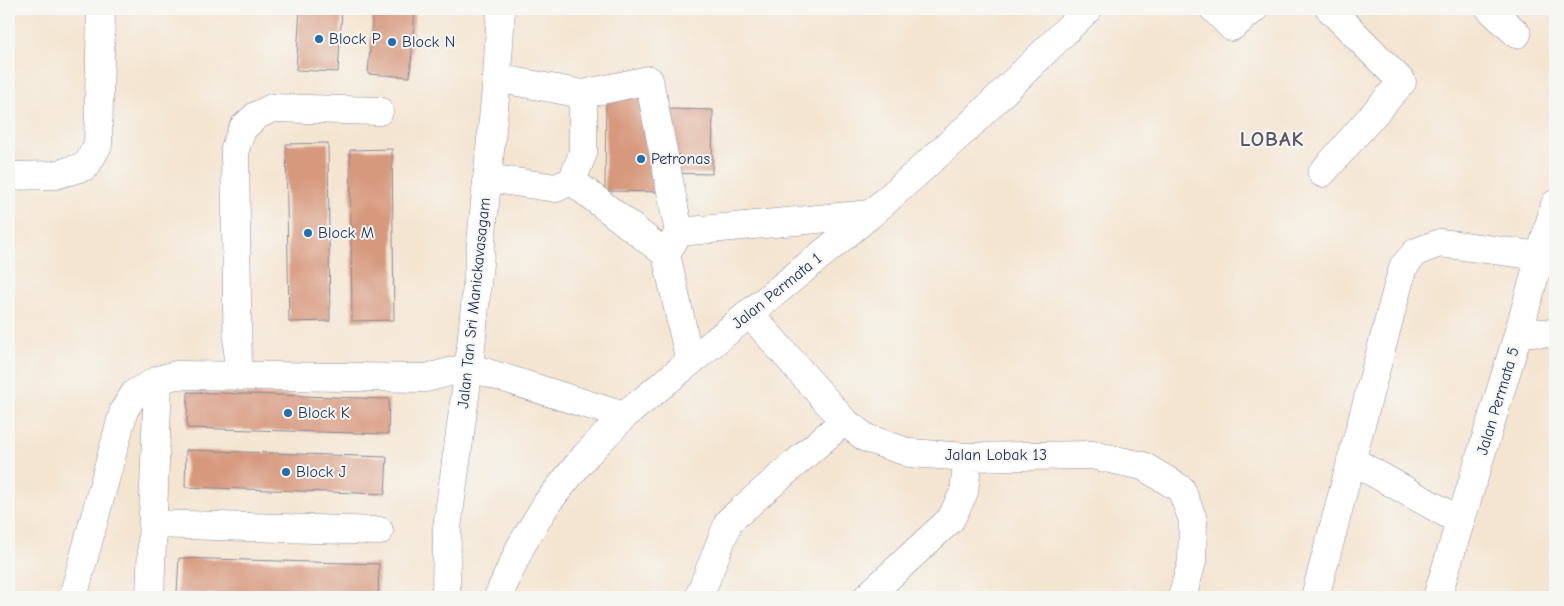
<svg xmlns="http://www.w3.org/2000/svg" width="1564" height="606" font-family="'Comic Neue',sans-serif">
  <rect width="100%" height="100%" fill="#f6f6f2"/>
  <filter id="ink" filterUnits="userSpaceOnUse"><feTurbulence type="fractalNoise" baseFrequency=".02" numOctaves="2"/><feDisplacementMap in="SourceGraphic" scale="10" xChannelSelector="R" yChannelSelector="G"/><feConvolveMatrix kernelMatrix="1 2 1 2 8 2 1 2 1" color-interpolation-filters="sRGB"/></filter>
  <filter id="wash" filterUnits="userSpaceOnUse"><feTurbulence type="fractalNoise" baseFrequency=".0096" numOctaves="4" result="noise"/><feDisplacementMap in="SourceGraphic" scale="20" xChannelSelector="R" yChannelSelector="G"/><feGaussianBlur stdDeviation="1.12" result="paint"/><feColorMatrix in="noise" values="0 0 0 0 0 0 0 0 0 0 0 0 0 0 0 0 0 1.4 0 .05"/><feComposite in="paint" operator="in"/></filter>
  <g filter="url(#wash)">
    <rect width="100%" height="100%" fill="#f4e5d1"/>
    <g id="blocks">
      <path fill="#d7997e" d="M 300,9 L 342,9 L 338,72 L 296,70 Z
        M 373,9 L 415,9 L 410,77 L 368,74 Z
        M 606,93 L 667,94 L 667,109 L 713,110 L 712,174 L 667,173 L 666,192 L 605,191 Z
        M 328,143 L 330,321 L 289,322 L 286,144 Z
        M 392,149 L 394,320 L 352,321 L 350,150 Z
        M 188,392 L 389,399 L 388,434 L 187,428 Z
        M 186,450 L 387,457 L 385,494 L 185,487 Z
        M 179,558 L 379,564 L 378,597 L 305,597 L 177,593 Z"/>
    </g>
  </g>
  <g filter="url(#ink)">
    <use href="#blocks" fill-opacity="0" stroke="#888a98" stroke-width="1"/>
    <g fill="none" stroke-linecap="round" stroke-linejoin="round">
      <g stroke="#888a98" stroke-width="29">
        <path id="minor" d="M 1214,9 L 1232,27 L 1254,9
          M 1490,9 L 1517,34
          M 583,94 L 649,80 L 679,232
          M 1322,173 L 1402,82 L 1330,9
          M 9,176 L 55,175 L 86,166 L 98,145 L 101,9
          M 487,178 L 556,188 L 572,181 L 583,153 L 583,94 L 497,78
          M 572,181 L 666,254
          M 749,313 L 844,421 L 866,438 L 910,453 L 968,457 L 1092,455 L 1143,466 L 1181,489 L 1193,520 L 1192,562 L 1182,597
          M 1519,331 L 1555,334
          M 690,362 L 666,254 L 679,232 L 871,214
          M 238,376 L 235,148 L 243,128 L 256,116 L 272,108 L 379,111
          M 1351,460 L 1460,521
          M 153,524 L 379,531
          M 73,597 L 124,410 L 135,393 L 158,380 L 176,375 L 426,378 L 469,367 L 624,416
          M 150,597 L 158,380
          M 699,597 L 729,521 L 844,421
          M 867,597 L 951,519 L 964,492 L 968,457
          M 1315,597 L 1403,267 L 1416,252 L 1440,243 L 1541,256
          M 1437,597 L 1519,331 L 1555,204"/>
      </g>
      <g stroke="#888a98" stroke-width="29">
        <path id="major" d="M 446,597 L 447,528 L 469,367 L 497,78 L 501,9
          M 498,597 L 521,546 L 547,503 L 586,455 L 624,416 L 871,214 L 966,129 L 1088,9"/>
      </g>
      <use href="#minor" stroke="#fff" stroke-width="28"/>
      <use href="#major" stroke="#fff" stroke-width="28"/>
    </g>
  </g>
  <g fill="#1f6fb2" stroke="#f6f6f2" stroke-width="2">
    <circle cx="319" cy="39" r="5"/>
    <circle cx="392" cy="42" r="5"/>
    <circle cx="641" cy="159" r="5"/>
    <circle cx="308" cy="233" r="5"/>
    <circle cx="288" cy="413" r="5"/>
    <circle cx="286" cy="472" r="5"/>
  </g>
  <g text-anchor="middle" dominant-baseline="central" stroke-width="4" stroke-linejoin="round" paint-order="stroke">
    <g font-size="16" fill="#1b2f5e" stroke="#f6f6f2" text-anchor="start">
      <text x="329" y="39">Block P</text>
      <text x="402" y="42">Block N</text>
      <text x="651" y="159">Petronas</text>
      <text x="318" y="233">Block M</text>
      <text x="298" y="413">Block K</text>
      <text x="296" y="472">Block J</text>
    </g>
    <g font-size="16" fill="#1b2f5e" stroke="#f6f6f2">
      <text transform="translate(777 291) rotate(-39)">Jalan Permata 1</text>
      <text transform="translate(474 303) rotate(-84)">Jalan Tan Sri Manickavasagam</text>
      <text transform="translate(1498 401) rotate(-73)">Jalan Permata 5</text>
      <text x="996" y="455">Jalan Lobak 13</text>
    </g>
    <g font-size="21" font-weight="bold" letter-spacing="1" fill="#5d5469" stroke="#f6f6f2">
      <text x="1272" y="139">LOBAK</text>
    </g>
  </g>
  <rect width="1564" height="606" fill="none" stroke="#f6f6f2" stroke-width="30"/>
</svg>
